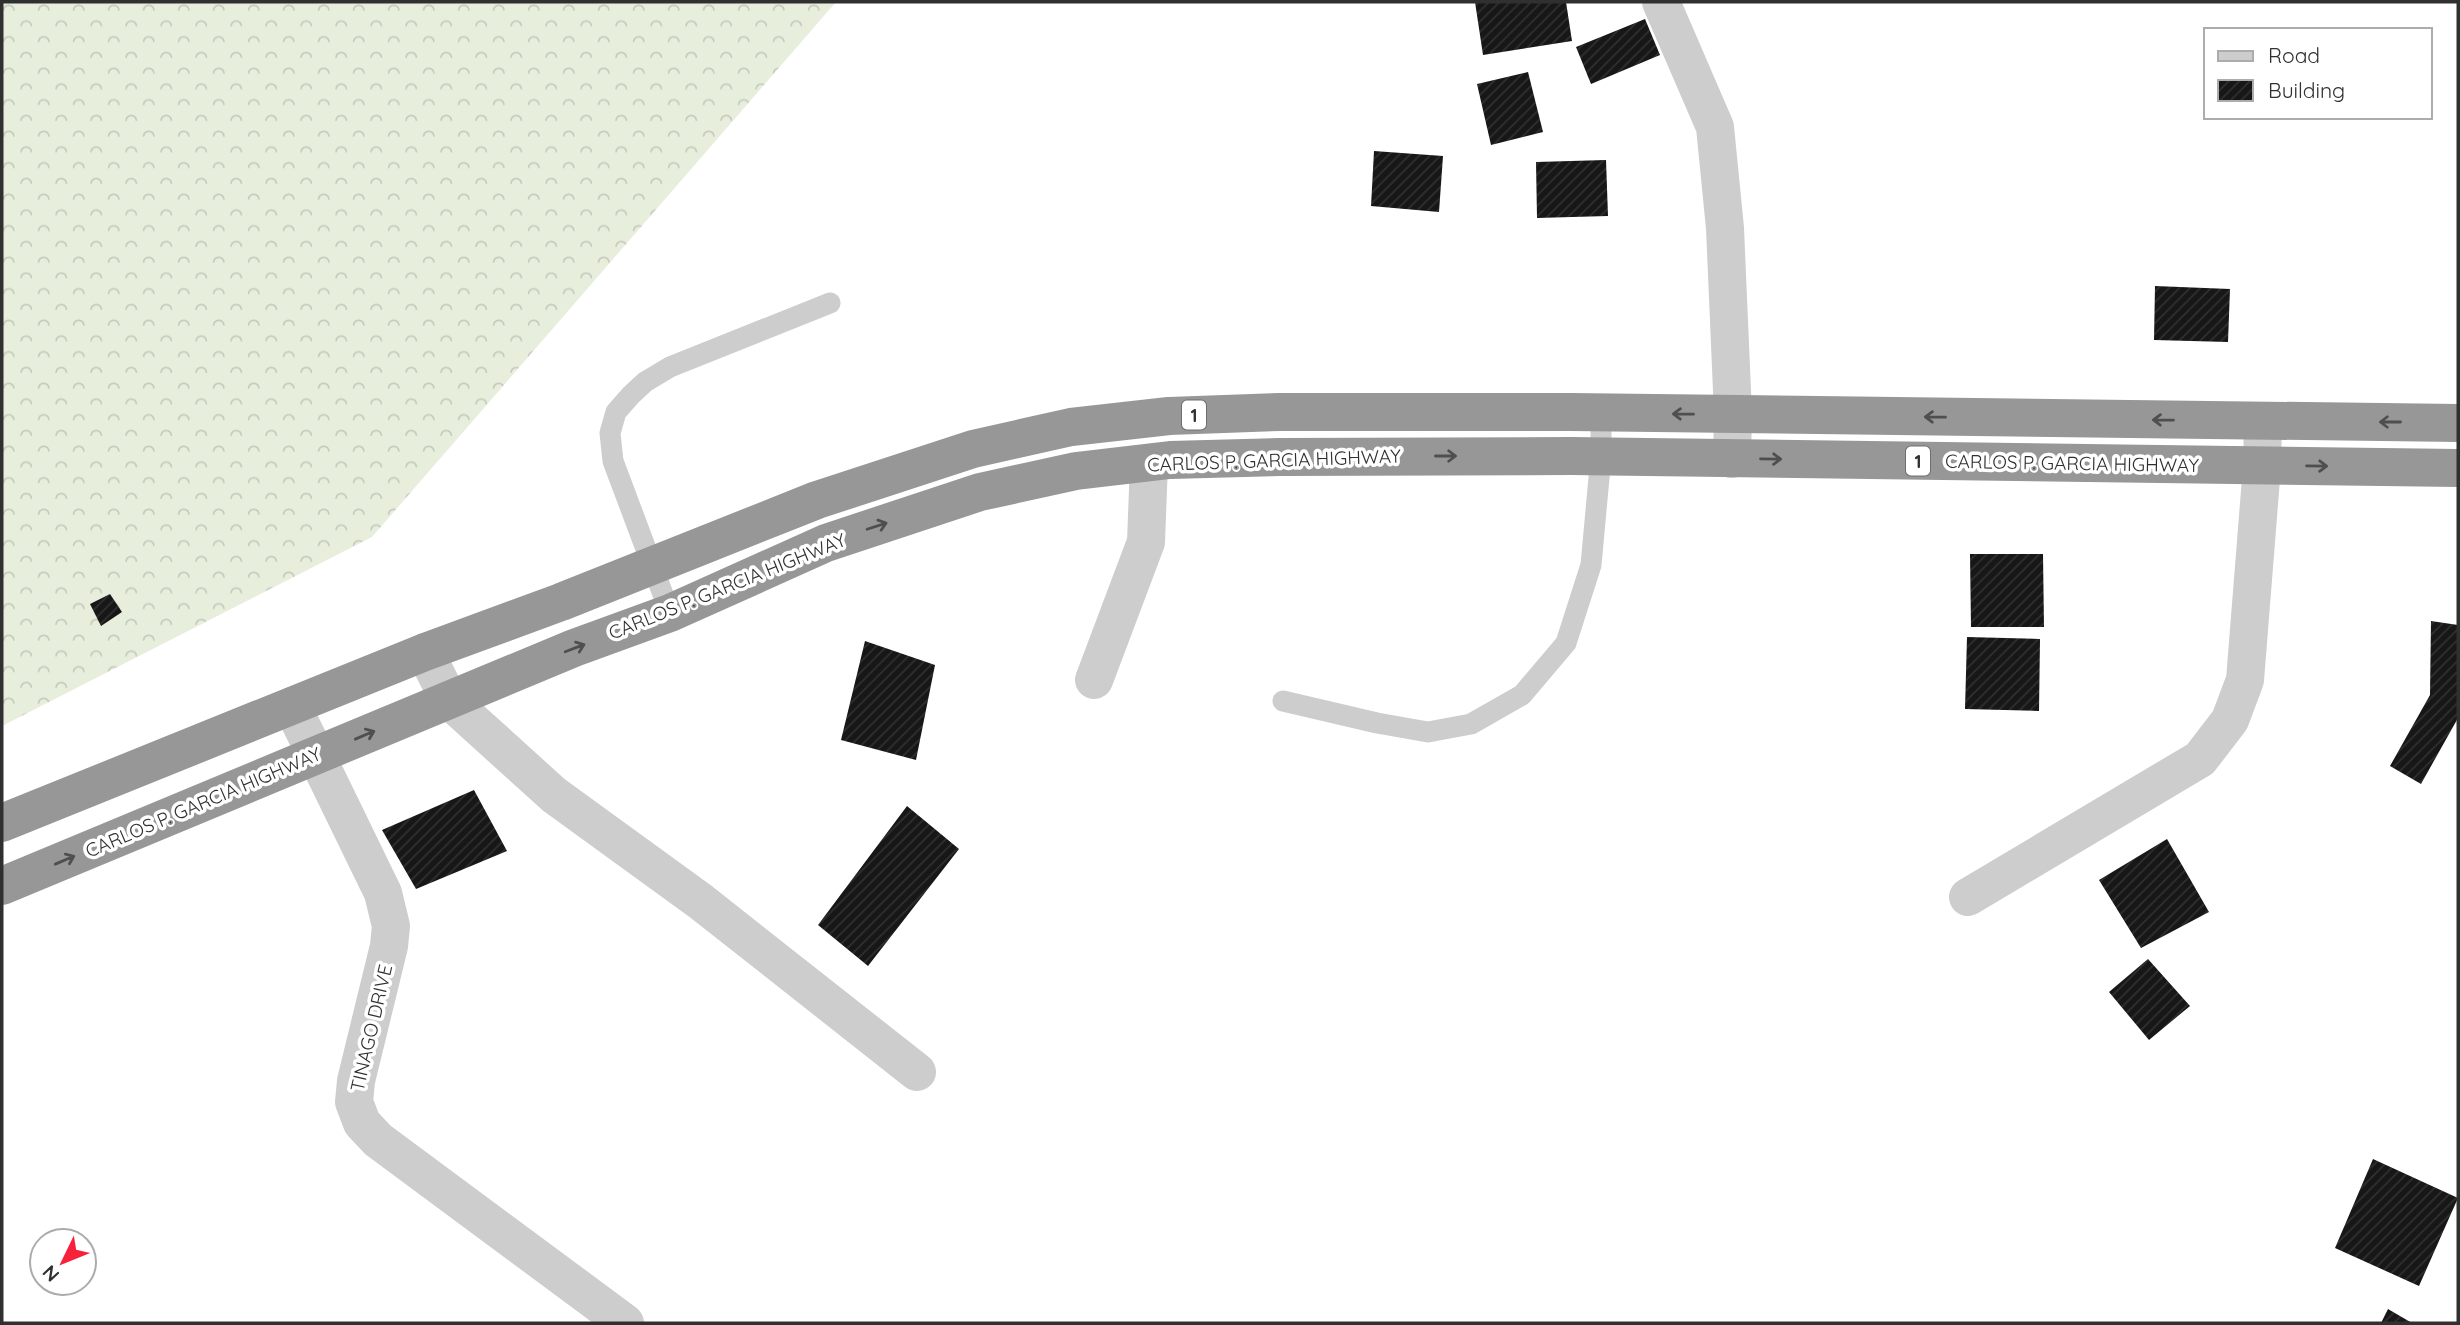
<svg xmlns="http://www.w3.org/2000/svg" width="2460" height="1325" font-family="Quicksand,sans-serif">
  <defs>
    <pattern id="forest-crowns" width="20" height="18" patternUnits="userSpaceOnUse" patternTransform="scale(1.75)"><rect width="20" height="18" fill="#e7eedc"/><path d="M2 6a3 3 0 1 1 6 0M12 15a3 3 0 1 1 6 0" fill="none" stroke="#c6ccbd"/></pattern>
    <pattern id="building-hatch" width="6" height="6" patternUnits="userSpaceOnUse" patternTransform="scale(1.75)"><rect width="6" height="6" fill="#171717"/><path d="M-1 1l2-2M0 6l6-6M5 7l2-2" fill="none" stroke="#303030"/></pattern>
  </defs>
  <rect width="100%" height="100%" fill="#fff"/>
  <path fill="url(#forest-crowns)" d="M 2,2 L 836,2 L 372,537 L 2,726 Z"/>
  <path fill="url(#building-hatch)" d="M 1475,2 L 1566,2 L 1572,41 L 1483,55 Z
    M 1645,19 L 1660,55 L 1591,84 L 1576,47 Z
    M 1528,72 L 1543,132 L 1491,145 L 1477,84 Z
    M 1374,151 L 1443,156 L 1439,212 L 1371,206 Z
    M 1606,160 L 1608,216 L 1537,218 L 1536,162 Z
    M 2155,286 L 2230,289 L 2228,342 L 2154,340 Z
    M 1970,554 L 2043,554 L 2044,627 L 1971,627 Z
    M 110,594 L 122,612 L 101,626 L 90,604 Z
    M 2431,621 L 2458,625 L 2458,718 L 2421,784 L 2390,766 L 2430,695 Z
    M 1967,637 L 2040,639 L 2039,711 L 1965,709 Z
    M 865,641 L 935,665 L 916,760 L 841,740 Z
    M 474,790 L 507,851 L 416,889 L 382,830 Z
    M 907,806 L 959,849 L 868,966 L 818,925 Z
    M 2167,839 L 2209,912 L 2141,948 L 2099,880 Z
    M 2148,959 L 2190,1006 L 2149,1040 L 2109,992 Z
    M 2373,1159 L 2458,1198 L 2419,1286 L 2335,1248 Z
    M 2388,1309 L 2412,1323 L 2381,1323 Z"/>
  <g fill="none" stroke-linecap="round" stroke-linejoin="round">
    <path stroke="#cdcdcd" stroke-width="21" d="M 670,613 L 613,461 L 610,433 L 616,412 L 631,395 L 645,382 L 670,367 L 830,303
      M 1283,701 L 1377,723 L 1428,732 L 1471,724 L 1522,695 L 1566,643 L 1591,565 L 1601,456 L 1601,413"/>
    <path stroke="#cdcdcd" stroke-width="38" d="M 1661,2 L 1715,127 L 1725,228 L 1733,414 L 1732,459
      M 425,652 L 449,700 L 554,795 L 700,901 L 917,1072
      M 1094,680 L 1146,542 L 1149,463
      M 292,706 L 383,893 L 391,926 L 389,946 L 356,1081 L 354,1102 L 362,1123 L 378,1140 L 625,1323
      M 1968,897 L 2200,759 L 2230,720 L 2245,680 L 2262,466 L 2263,422"/>
    <path stroke="#979797" stroke-width="38" d="M 2,823 L 425,652 L 561,602 L 817,500 L 973,449 L 1071,427 L 1169,416 L 1280,412 L 1571,412 L 2458,423
      M 2,886 L 574,648 L 670,613 L 826,543 L 980,492 L 1076,471 L 1170,460 L 1280,457 L 1571,456 L 2458,468"/>
  </g>
  <defs><path id="oneway-shaft" d="M-6 0H5M1.5-3L5.5 0L1.5 3" fill="none" stroke-width="1.6" stroke-linecap="round" stroke-linejoin="round" transform="scale(1.75)"/></defs>
  <g stroke="#4f4f4f">
    <use href="#oneway-shaft" transform="translate(1683 414) rotate(-179)"/>
    <use href="#oneway-shaft" transform="translate(1935 417) rotate(-179)"/>
    <use href="#oneway-shaft" transform="translate(2163 420) rotate(-179)"/>
    <use href="#oneway-shaft" transform="translate(2390 422) rotate(-180)"/>
    <use href="#oneway-shaft" transform="translate(1446 456)"/>
    <use href="#oneway-shaft" transform="translate(1771 459) rotate(1)"/>
    <use href="#oneway-shaft" transform="translate(2317 466) rotate(1)"/>
    <use href="#oneway-shaft" transform="translate(877 526) rotate(-18)"/>
    <use href="#oneway-shaft" transform="translate(575 648) rotate(-21)"/>
    <use href="#oneway-shaft" transform="translate(365 735) rotate(-23)"/>
    <use href="#oneway-shaft" transform="translate(65 860) rotate(-23)"/>
  </g>
  <g text-anchor="middle" dominant-baseline="central" stroke-width="7" stroke-linejoin="round" paint-order="stroke">
    <g fill="#fff" stroke="#6e6e6e" stroke-width="2">
      <rect x="1182" y="400.5" width="24" height="29" rx="5"/>
      <rect x="1906" y="446.5" width="24" height="29" rx="5"/>
    </g>
    <g font-size="18" font-weight="bold" fill="#303030">
      <text x="1194" y="415">1</text>
      <text x="1918" y="461">1</text>
    </g>
    <g font-size="19" fill="#303030" stroke="#fff">
      <text transform="translate(1274 460) rotate(-2)">CARLOS P. GARCIA HIGHWAY</text>
      <text transform="translate(2072 463) rotate(1)">CARLOS P. GARCIA HIGHWAY</text>
      <text transform="translate(727 586) rotate(-22)">CARLOS P. GARCIA HIGHWAY</text>
      <text transform="translate(203 802) rotate(-23)">CARLOS P. GARCIA HIGHWAY</text>
      <text transform="translate(371 1028) rotate(-77)">TINAGO DRIVE</text>
    </g>
  </g>
  <rect width="2460" height="1325" fill="none" stroke="#303030" stroke-width="7"/>
  <rect x="2204" y="28" width="228" height="91" fill="#ffffff" stroke="#acacac" stroke-width="2"/>
  <rect x="2218" y="51" width="35" height="10" fill="#cdcdcd" stroke="#acacac" stroke-width="2"/>
  <text x="2268" y="63" font-size="21" fill="#303030">Road</text>
  <rect x="2218" y="80" width="35" height="21" fill="url(#building-hatch)" stroke="#acacac" stroke-width="2"/>
  <text x="2268" y="98" font-size="21" fill="#303030">Building</text>
  <g transform="translate(63 1262) rotate(227)"><circle r="33" fill="#ffffff" stroke="#acacac" stroke-width="2"/>
  <path d="M0-5L12 26L0 18L-12 26Z" fill="#f7213a"/>
  <text y="-10" font-size="19" font-weight="bold" text-anchor="middle" fill="#303030">N</text>
  </g>
</svg>
